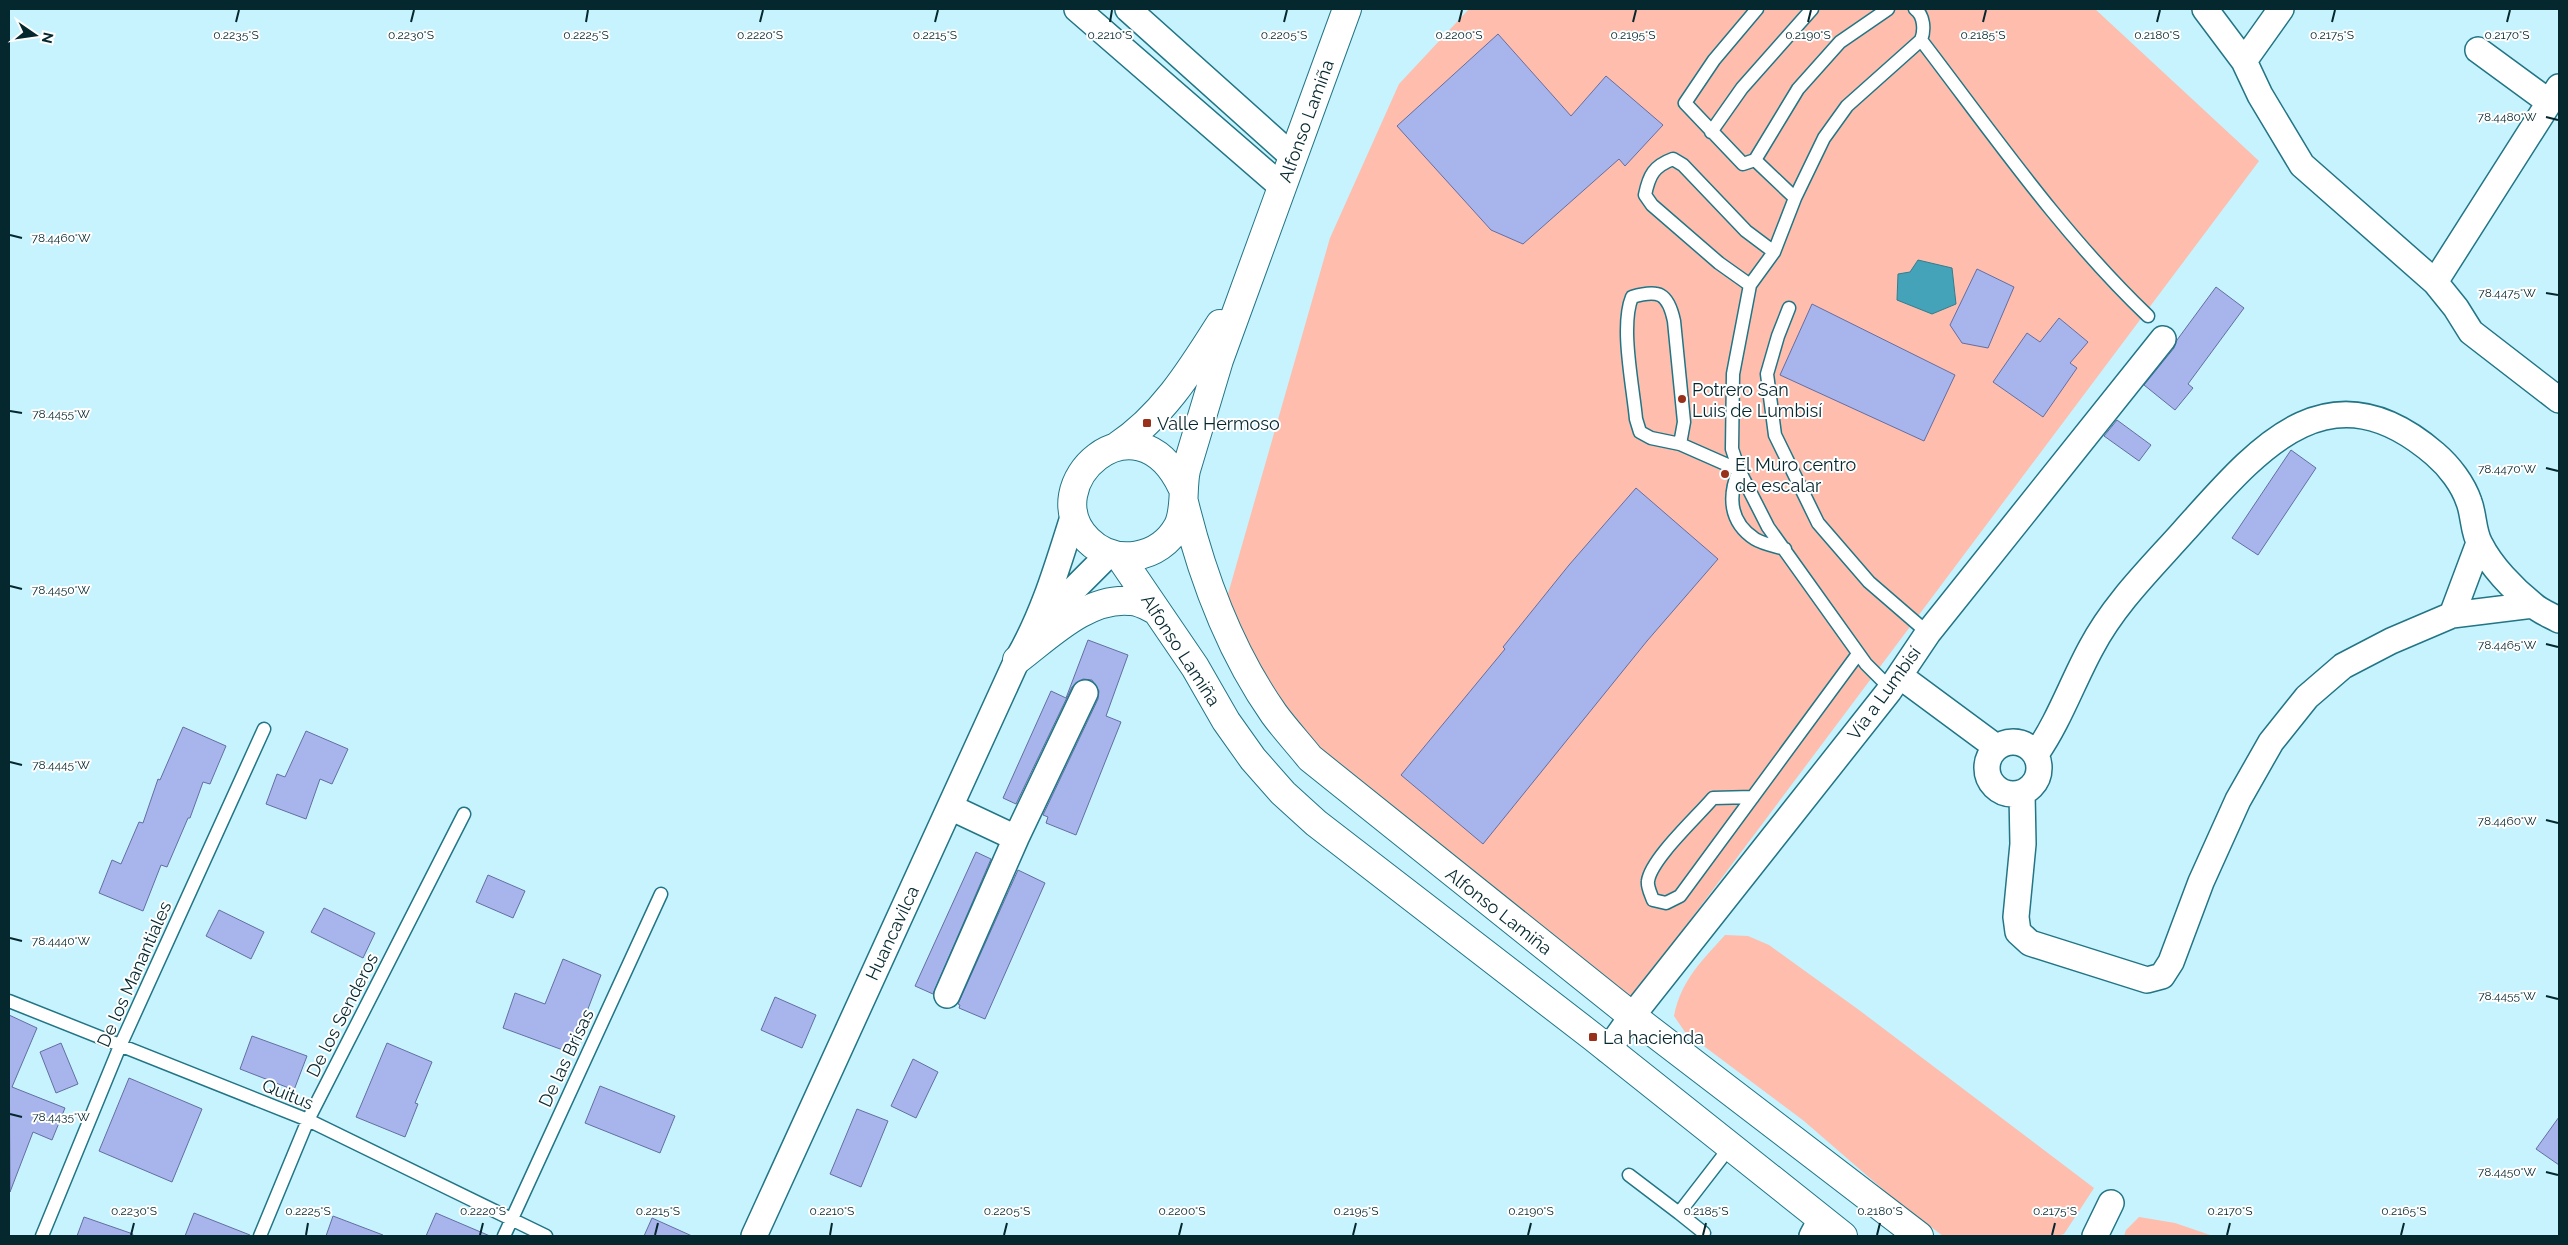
<svg xmlns="http://www.w3.org/2000/svg" width="2568" height="1245" font-family="Raleway,sans-serif">
  <rect width="100%" height="100%" fill="#c6f3fe"/>
  <path fill="#febdad" d="M 1469,9 L 2095,9 L 2259,161 L 1631,999 L 1310,758 L 1250,675 L 1226,601 L 1330,238 L 1399,84 Z
    M 1725,935 L 1748,936 L 1769,945 L 1859,1010 L 2094,1188 L 2064,1234 L 2057,1236 L 1943,1236 L 1894,1199 L 1804,1121 L 1685,1032 L 1674,1016 C 1681,980 1702,961 1725,935 Z
    M 2139,1217 L 2175,1223 L 2213,1236 L 2124,1236 L 2126,1230 Z"/>
  <path fill="#44a3b8" stroke="#317e8f" d="M 1918,260 L 1952,268 L 1956,304 L 1932,314 L 1897,300 L 1898,274 L 1910,272 Z"/>
  <path fill="#a8b5ec" stroke="#636ea1" d="M 1498,34 L 1571,116 L 1606,76 L 1663,125 L 1625,166 L 1619,159 L 1523,244 L 1491,230 L 1397,126 Z
    M 1977,269 L 2014,287 L 1988,348 L 1962,343 L 1950,325 Z
    M 2216,287 L 2244,308 L 2188,384 L 2193,388 L 2175,410 L 2144,385 L 2174,348 L 2177,340 Z
    M 1812,304 L 1955,375 L 1924,441 L 1780,375 Z
    M 2059,318 L 2088,342 L 2070,363 L 2077,368 L 2043,417 L 1993,382 L 2027,333 L 2040,342 Z
    M 2117,420 L 2151,445 L 2139,461 L 2104,436 Z
    M 2291,450 L 2316,468 L 2258,555 L 2232,538 Z
    M 1636,488 L 1718,559 L 1647,641 L 1483,844 L 1401,775 L 1505,649 L 1503,647 L 1569,565 Z
    M 1088,640 L 1128,655 L 1106,716 L 1121,722 L 1076,835 L 1046,823 L 1048,817 L 1043,815 L 1098,699 L 1099,691 L 1092,680 L 1083,679 L 1072,687 L 1016,804 L 1003,798 L 1051,691 L 1066,698 Z
    M 183,727 L 226,746 L 210,784 L 203,782 L 190,818 L 188,818 L 167,867 L 161,865 L 143,911 L 99,893 L 112,860 L 121,864 L 139,822 L 143,823 L 158,779 L 160,780 Z
    M 306,731 L 348,749 L 332,784 L 320,779 L 306,819 L 266,804 L 277,774 L 285,777 Z
    M 976,852 L 991,859 L 933,994 L 915,986 Z
    M 1018,870 L 1045,883 L 985,1019 L 959,1008 L 960,1005 L 958,1004 Z
    M 488,875 L 525,891 L 513,918 L 476,902 Z
    M 324,908 L 375,933 L 363,958 L 311,932 Z
    M 219,910 L 264,932 L 251,959 L 206,936 Z
    M 563,959 L 601,975 L 571,1053 L 503,1028 L 515,993 L 545,1004 Z
    M 775,997 L 816,1015 L 802,1048 L 761,1030 Z
    M 9,1015 L 37,1028 L 12,1087 L 65,1108 L 52,1140 L 33,1132 L 10,1192 Z
    M 252,1036 L 307,1056 L 294,1090 L 240,1069 Z
    M 61,1043 L 78,1084 L 56,1093 L 40,1052 Z
    M 387,1043 L 432,1062 L 415,1103 L 418,1104 L 405,1137 L 356,1117 Z
    M 913,1059 L 938,1072 L 916,1118 L 891,1106 Z
    M 129,1078 L 202,1109 L 172,1182 L 99,1151 Z
    M 600,1086 L 675,1116 L 660,1153 L 585,1123 Z
    M 857,1109 L 888,1121 L 861,1187 L 830,1174 Z
    M 2559,1117 L 2559,1165 L 2536,1149 Z
    M 194,1213 L 250,1235 L 250,1236 L 185,1236 Z
    M 436,1213 L 490,1236 L 426,1236 Z
    M 333,1216 L 383,1235 L 382,1236 L 326,1236 Z
    M 84,1217 L 133,1234 L 132,1236 L 77,1236 Z
    M 652,1218 L 692,1236 L 644,1236 Z"/>
  <g fill="none" stroke-linecap="round" stroke-linejoin="round">
    <g stroke="#227585" stroke-width="15">
      <path id="lane" d="M 1757,9 L 1714,60 L 1685,103 L 1743,164 L 1755,160 L 1798,89 L 1840,42 L 1888,9
        M 1921,40 C 1993,134 2062,234 2148,316
        M 1711,132 L 1742,88 L 1812,9
        M 1755,160 L 1795,198
        M 1750,285 L 1719,263 L 1652,205 L 1645,195 C 1649,175 1654,166 1673,159 L 1683,165 L 1746,231 L 1774,252
        M 1789,308 L 1778,336 L 1767,374 L 1775,435 L 1818,523 L 1869,582 L 1928,633
        M 1680,444 L 1684,422 L 1674,321 C 1668,293 1659,289 1632,297 C 1620,326 1633,386 1636,419 L 1640,432 L 1651,438 L 1680,444 L 1739,470 C 1728,496 1729,522 1755,539 C 1763,544 1775,546 1785,549
        M 1891,689 L 1866,664 L 1768,527 L 1739,470 L 1732,449 L 1733,374 L 1750,285 L 1774,252 L 1795,198 L 1824,138 L 1847,106 L 1921,40 C 1925,30 1924,15 1915,9
        M 1753,797 L 1713,798 C 1697,817 1651,859 1648,881 C 1647,887 1651,894 1653,900 L 1666,903 L 1680,896 L 1858,654
        M 9,1001 L 308,1120 L 546,1236
        M 1629,1175 L 1679,1213 L 1730,1147
        M 1679,1213 L 1704,1233
        M 42,1236 L 120,1046 L 264,729
        M 260,1236 L 308,1120 L 464,814
        M 504,1236 L 661,894"/>
    </g>
    <g stroke="#227585" stroke-width="28">
      <path id="street" d="M 1077,9 L 1282,187
        M 1128,9 L 1293,157
        M 2205,9 L 2244,61 L 2260,95 L 2302,165 L 2435,282 L 2456,308 L 2471,332 L 2559,400
        M 2478,50 L 2549,102
        M 2244,61 L 2281,9
        M 2435,282 L 2559,87
        M 2452,615 L 2479,543
        M 1043,620 L 1109,554
        M 1900,676 L 1996,747
        M1987 768a26 26 0 1 1 52 0a26 26 0 1 1-52 0Z
        M 2036,754 C 2059,721 2072,683 2091,648 C 2114,604 2151,568 2184,531 C 2256,451 2327,361 2435,454 C 2449,466 2463,484 2469,502 C 2474,515 2473,532 2480,544 C 2491,566 2513,589 2532,604 C 2539,611 2550,615 2559,620
        M 2022,793 L 2023,844 L 2016,917 L 2018,932 L 2030,943 L 2147,980 L 2162,976 L 2171,962 L 2201,882 L 2238,800 L 2271,742 L 2307,697 L 2343,666 L 2391,641 L 2452,615 L 2533,605
        M 1016,838 L 1085,693
        M 947,995 L 1016,838 L 950,807
        M 1608,1050 L 1632,1016 L 1889,691 L 1928,633 L 2163,339
        M 754,1236 L 1017,660 C 1044,614 1058,564 1074,514
        M 1812,1236 L 1821,1219
        M 2095,1236 L 2111,1203"/>
    </g>
    <g stroke="#227585" stroke-width="30">
      <path id="secondary" d="M 1116,447 C 1162,417 1191,370 1220,324
        M 1182,487 C 1136,390 1033,486 1088,540 C 1115,567 1160,559 1178,526 C 1186,510 1182,487 1186,470 L 1219,360 L 1347,9
        M 1184,502 C 1202,576 1229,650 1274,714 C 1285,729 1298,743 1310,758 L 1632,1016 L 1919,1236
        M 1120,557 L 1195,667 L 1226,721 L 1253,759 L 1283,793 L 1316,823 L 1593,1037 L 1843,1236
        M 1017,660 C 1049,636 1087,597 1130,601 C 1139,601 1147,606 1155,610"/>
    </g>
    <use href="#lane" stroke="#fff" stroke-width="12"/>
    <use href="#street" stroke="#fff" stroke-width="25"/>
    <use href="#secondary" stroke="#fff" stroke-width="28"/>
  </g>
  <path fill="none" stroke="#05272e" stroke-width="2" d="M 236,22 L 239,10M 411,22 L 414,10M 586,22 L 588,10M 760,22 L 763,10M 935,22 L 938,10M 1110,22 L 1112,10M 1284,22 L 1287,10M 1459,22 L 1462,10M 1633,22 L 1636,10M 1808,22 L 1811,10M 1983,22 L 1986,10M 2157,22 L 2160,10M 2332,22 L 2335,10M 2507,22 L 2510,10M 2546,117 L 2558,120M 10,235 L 22,238M 2546,293 L 2558,295M 10,411 L 22,413M 2546,468 L 2558,471M 10,586 L 22,589M 2546,644 L 2558,647M 10,762 L 22,765M 2546,820 L 2558,823M 10,938 L 22,941M 2546,996 L 2558,999M 10,1114 L 22,1117M 2546,1172 L 2558,1175M 131,1235 L 134,1223M 306,1235 L 308,1223M 480,1235 L 483,1223M 655,1235 L 658,1223M 830,1235 L 832,1223M 1004,1235 L 1007,1223M 1179,1235 L 1182,1223M 1353,1235 L 1356,1223M 1528,1235 L 1531,1223M 1703,1235 L 1706,1223M 1877,1235 L 1880,1223M 2052,1235 L 2055,1223M 2227,1235 L 2230,1223M 2401,1235 L 2404,1223"/>
  <g fill="#993019" stroke="#fff" stroke-width="2">
    <circle cx="1682" cy="399" r="5"/>
    <rect x="1142" y="418" width="10" height="10" rx="2.5"/>
    <circle cx="1725" cy="474" r="5"/>
    <rect x="1588" y="1032" width="10" height="10" rx="2.5"/>
  </g>
  <g text-anchor="middle" dominant-baseline="central" stroke-width="4" stroke-linejoin="round" paint-order="stroke">
    <g font-size="18" fill="#05272e" stroke="#fff">
      <text transform="translate(1306 121) rotate(-70)">Alfonso Lamiña</text>
      <text transform="translate(1181 650) rotate(57)">Alfonso Lamiña</text>
      <text transform="translate(1884 693) rotate(-54)">Vía a Lumbisí</text>
      <text transform="translate(1499 911) rotate(38)">Alfonso Lamiña</text>
      <text transform="translate(892 933) rotate(-65)">Huancavilca</text>
      <text transform="translate(134 974) rotate(-66)">De los Manantiales</text>
      <text transform="translate(342 1015) rotate(-63)">De los Senderos</text>
      <text transform="translate(566 1058) rotate(-65)">De las Brisas</text>
      <text transform="translate(288 1094) rotate(22)">Quitus</text>
    </g>
    <g font-size="18" fill="#05272e" stroke="#fff" text-anchor="start">
      <text x="1692" y="389">Potrero San<tspan x="1692" dy="21">Luis de Lumbisí</tspan></text>
      <text x="1157" y="423">Valle Hermoso</text>
      <text x="1735" y="464">El Muro centro<tspan x="1735" dy="21">de escalar</tspan></text>
      <text x="1603" y="1037">La hacienda</text>
    </g>
  </g>
  <g font-size="12" text-anchor="middle" fill="#05272e" stroke="#fff" stroke-width="4" stroke-linejoin="round" paint-order="stroke">
    <text x="236" y="39">0.2235°S</text>
    <text x="411" y="39">0.2230°S</text>
    <text x="586" y="39">0.2225°S</text>
    <text x="760" y="39">0.2220°S</text>
    <text x="935" y="39">0.2215°S</text>
    <text x="1110" y="39">0.2210°S</text>
    <text x="1284" y="39">0.2205°S</text>
    <text x="1459" y="39">0.2200°S</text>
    <text x="1633" y="39">0.2195°S</text>
    <text x="1808" y="39">0.2190°S</text>
    <text x="1983" y="39">0.2185°S</text>
    <text x="2157" y="39">0.2180°S</text>
    <text x="2332" y="39">0.2175°S</text>
    <text x="2507" y="39">0.2170°S</text>
    <text x="2507" y="121">78.4480°W</text>
    <text x="61" y="242">78.4460°W</text>
    <text x="2507" y="297">78.4475°W</text>
    <text x="61" y="418">78.4455°W</text>
    <text x="2507" y="473">78.4470°W</text>
    <text x="61" y="594">78.4450°W</text>
    <text x="2507" y="649">78.4465°W</text>
    <text x="61" y="769">78.4445°W</text>
    <text x="2507" y="825">78.4460°W</text>
    <text x="61" y="945">78.4440°W</text>
    <text x="2507" y="1000">78.4455°W</text>
    <text x="61" y="1121">78.4435°W</text>
    <text x="2507" y="1176">78.4450°W</text>
    <text x="134" y="1215">0.2230°S</text>
    <text x="308" y="1215">0.2225°S</text>
    <text x="483" y="1215">0.2220°S</text>
    <text x="658" y="1215">0.2215°S</text>
    <text x="832" y="1215">0.2210°S</text>
    <text x="1007" y="1215">0.2205°S</text>
    <text x="1182" y="1215">0.2200°S</text>
    <text x="1356" y="1215">0.2195°S</text>
    <text x="1531" y="1215">0.2190°S</text>
    <text x="1706" y="1215">0.2185°S</text>
    <text x="1880" y="1215">0.2180°S</text>
    <text x="2055" y="1215">0.2175°S</text>
    <text x="2230" y="1215">0.2170°S</text>
    <text x="2404" y="1215">0.2165°S</text>
  </g>
  <rect width="2568" height="1245" fill="none" stroke="#05272e" stroke-width="20"/>
  <g transform="translate(35 35) rotate(103)" stroke="#ffffff" stroke-width="4" paint-order="stroke">
  <path d="M0-4L9 19L0 12L-9 19Z" fill="#05272e"/>
  <text y="-8" font-size="14" font-weight="bold" text-anchor="middle" fill="#05272e">N</text>
  </g>
</svg>
